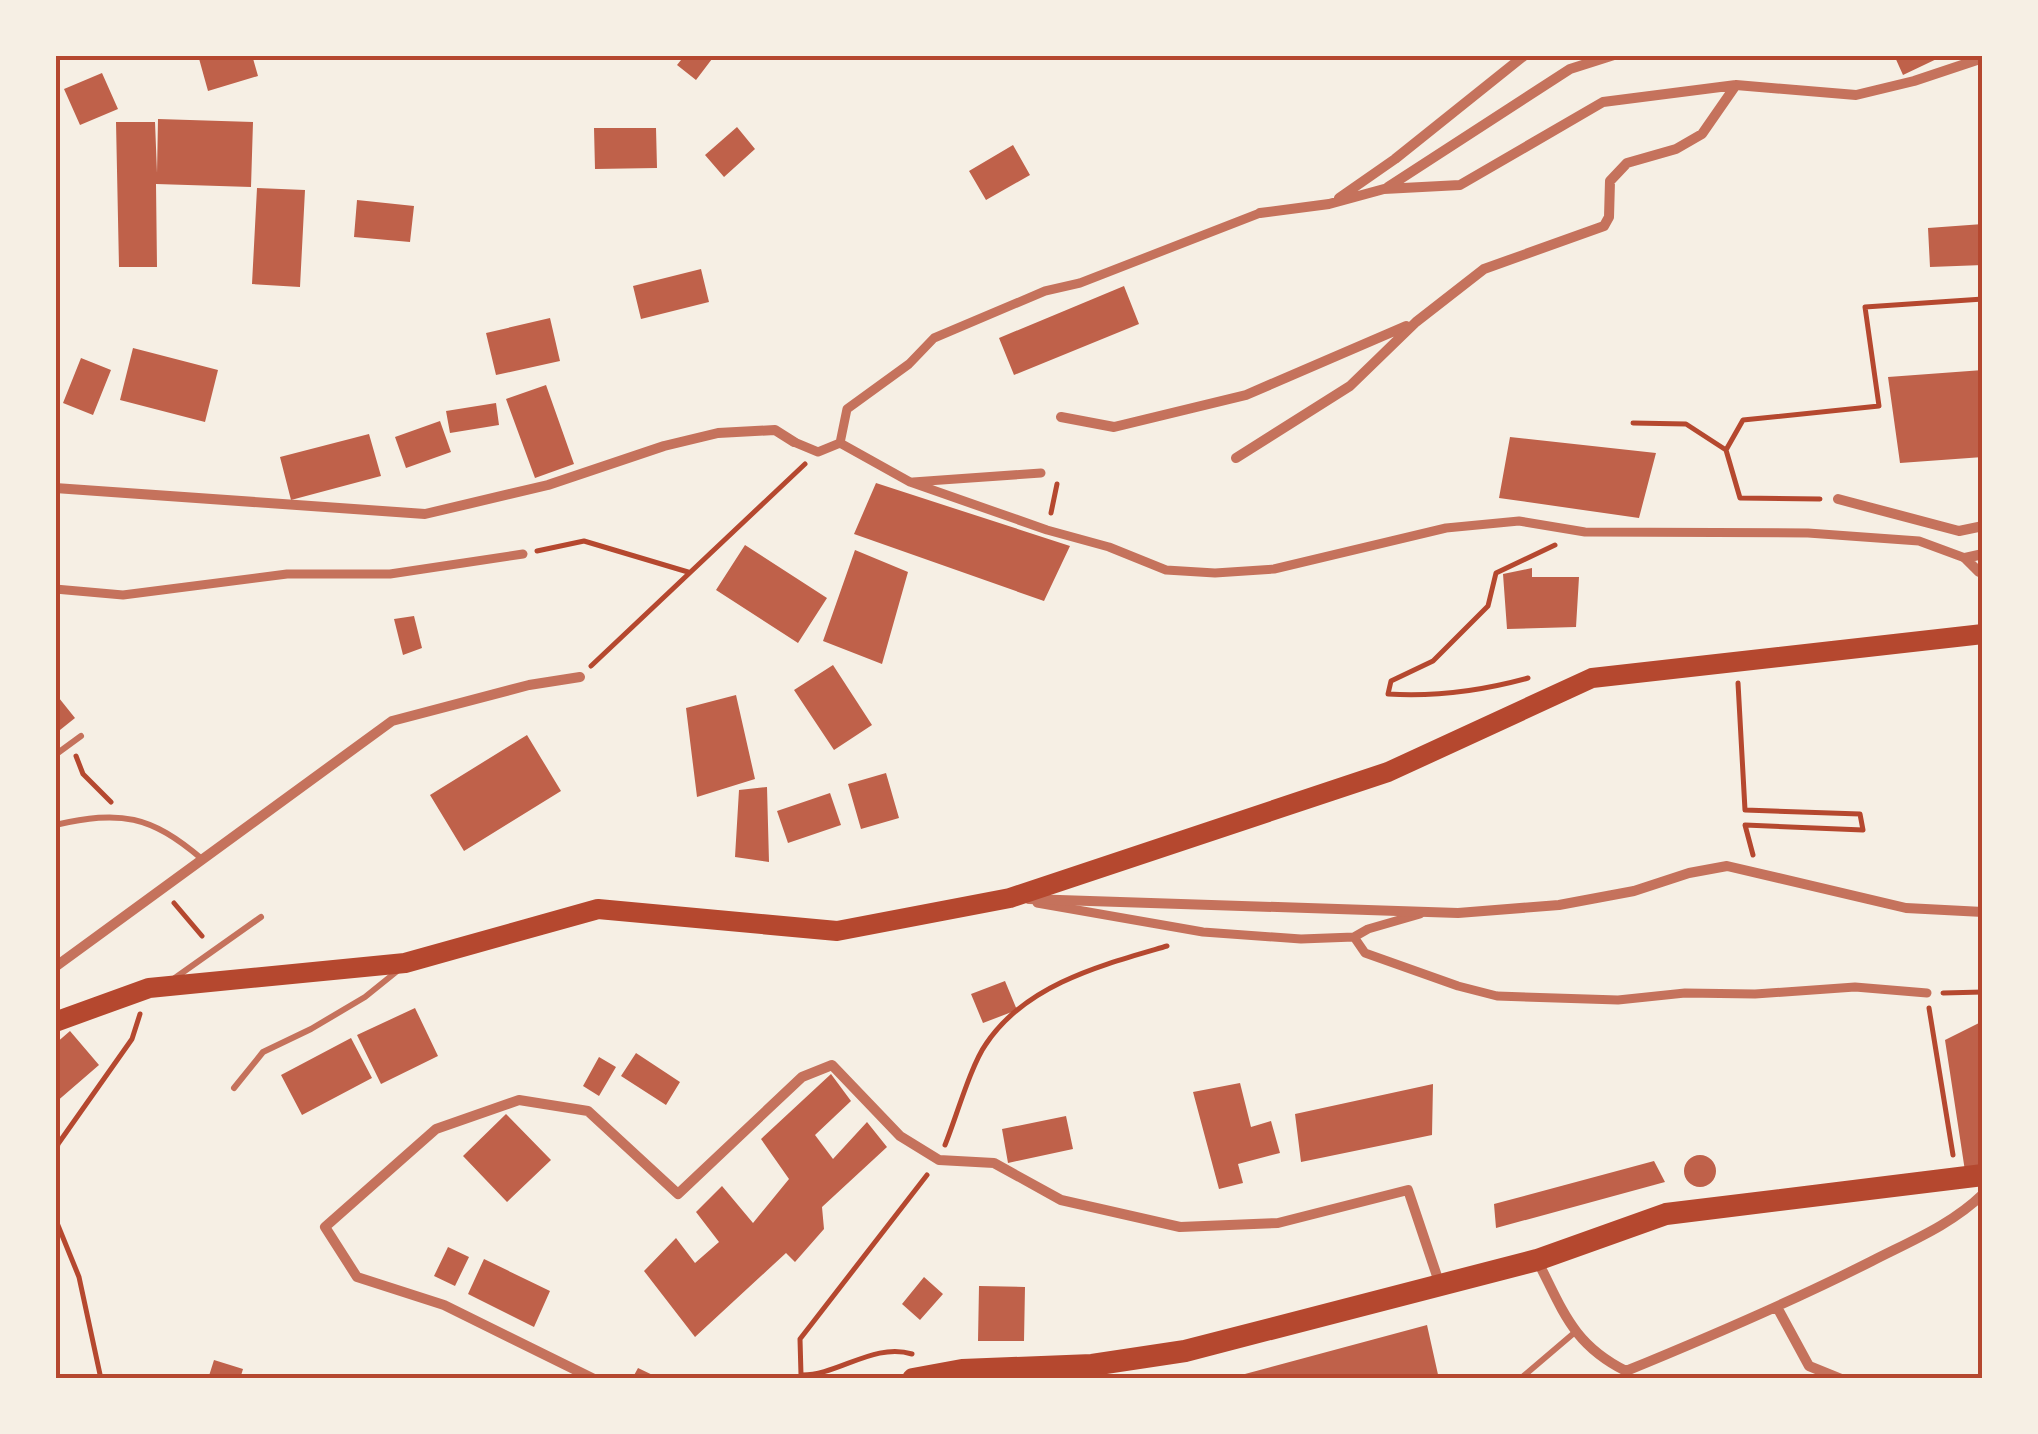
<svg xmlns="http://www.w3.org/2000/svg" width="2038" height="1434" font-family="Signika,sans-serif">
  <rect width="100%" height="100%" fill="#f6efe4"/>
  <path fill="#bf614a" d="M 198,55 L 252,55 L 258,76 L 208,91 Z
    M 685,55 L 715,55 L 696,80 L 677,65 Z
    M 1894,55 L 1945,55 L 1903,75 Z
    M 102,73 L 118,109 L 80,125 L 64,89 Z
    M 158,119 L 253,122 L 251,187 L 156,184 L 157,267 L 119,267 L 116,122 L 155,122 L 157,173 Z
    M 737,127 L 755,149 L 724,177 L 705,155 Z
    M 594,128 L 656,128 L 657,168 L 595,169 Z
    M 1013,145 L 1030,175 L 986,200 L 969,171 Z
    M 257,188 L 305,190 L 300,287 L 252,284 Z
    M 357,200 L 414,206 L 410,242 L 354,237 Z
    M 1983,224 L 1983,265 L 1930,267 L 1928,228 Z
    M 701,269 L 709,302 L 641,319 L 633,286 Z
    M 1124,286 L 1139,324 L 1014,375 L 999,338 Z
    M 550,318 L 560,361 L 496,375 L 486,333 Z
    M 133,348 L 218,370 L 205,422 L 120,400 Z
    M 81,358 L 111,370 L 93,415 L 63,403 Z
    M 1983,370 L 1983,457 L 1900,463 L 1888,377 Z
    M 546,385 L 574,464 L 535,478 L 506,399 Z
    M 496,403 L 499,425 L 450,433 L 446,411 Z
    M 440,421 L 451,452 L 406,468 L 395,437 Z
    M 369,434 L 381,476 L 291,500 L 280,457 Z
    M 1510,437 L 1656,453 L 1639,518 L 1499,498 Z
    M 876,483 L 1070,546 L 1044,601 L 854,534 Z
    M 745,545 L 827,598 L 798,643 L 716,590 Z
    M 855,550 L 908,572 L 882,664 L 823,641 Z
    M 1532,568 L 1532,577 L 1579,577 L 1576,627 L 1507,629 L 1503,574 Z
    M 414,616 L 422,648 L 403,655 L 394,619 Z
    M 833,665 L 872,725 L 834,750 L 794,690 Z
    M 55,693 L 75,718 L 55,734 Z
    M 736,695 L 755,779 L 697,797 L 686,708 Z
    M 527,735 L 561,791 L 464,851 L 430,795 Z
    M 886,773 L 899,818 L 861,829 L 848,784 Z
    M 767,787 L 769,862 L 735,857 L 739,790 Z
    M 830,793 L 841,825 L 788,843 L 777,811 Z
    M 1005,981 L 1017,1010 L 983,1023 L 971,994 Z
    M 415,1008 L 438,1056 L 381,1084 L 357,1035 Z
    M 1983,1021 L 1983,1166 L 1965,1171 L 1945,1040 Z
    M 70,1031 L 99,1065 L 55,1103 L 55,1044 Z
    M 351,1038 L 372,1078 L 302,1115 L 281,1075 Z
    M 636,1053 L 680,1082 L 666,1105 L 621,1076 Z
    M 599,1057 L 616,1067 L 599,1096 L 583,1086 Z
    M 831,1074 L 851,1101 L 815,1135 L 833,1159 L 867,1122 L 887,1147 L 822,1207 L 824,1229 L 795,1262 L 786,1253 L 695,1337 L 644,1271 L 676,1238 L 695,1263 L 719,1242 L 696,1212 L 722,1186 L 753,1223 L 789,1179 L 761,1139 Z
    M 1240,1083 L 1251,1127 L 1271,1121 L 1280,1153 L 1238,1164 L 1243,1183 L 1219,1189 L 1193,1092 Z
    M 1433,1084 L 1432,1135 L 1301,1162 L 1295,1114 Z
    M 506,1114 L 551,1160 L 507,1202 L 463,1156 Z
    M 1066,1116 L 1073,1149 L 1008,1163 L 1002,1129 Z
    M1684 1171a16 16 0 1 1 32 0a16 16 0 1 1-32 0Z
    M 1654,1161 L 1665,1182 L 1496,1228 L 1494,1204 Z
    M 448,1247 L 469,1257 L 455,1286 L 434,1276 Z
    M 484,1259 L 550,1291 L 534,1327 L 468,1294 Z
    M 924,1277 L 943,1294 L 920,1320 L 902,1304 Z
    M 979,1286 L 1025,1287 L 1024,1341 L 978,1341 Z
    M 1427,1325 L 1439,1379 L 1230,1379 L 1230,1378 Z
    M 214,1360 L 243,1369 L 240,1379 L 208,1379 Z
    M 638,1368 L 661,1379 L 632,1379 Z"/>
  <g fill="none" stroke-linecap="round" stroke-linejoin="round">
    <path stroke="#b5482f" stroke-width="5" d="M 1633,423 L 1686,424 L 1726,450 L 1740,498 L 1820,499
      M 1726,450 L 1743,420 L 1879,406 L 1865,307 L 1983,299
      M 1051,513 L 1057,484
      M 537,551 L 584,541 L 688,572
      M 591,666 L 805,464
      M 1528,678 C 1484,690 1434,697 1388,694 L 1391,681 L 1433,661 L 1488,606 L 1496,573 L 1555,545
      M 1738,683 L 1745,810 L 1860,814 L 1863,830 L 1745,825 L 1753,855
      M 76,756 L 83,774 L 111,802
      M 174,903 L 202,936
      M 1943,993 L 1983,992
      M 1929,1008 L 1953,1155
      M 945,1145 C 956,1118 971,1065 986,1044 C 1026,984 1102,965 1167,946
      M 55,1159 L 58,1144 L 132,1039 L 140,1014
      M 55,1218 L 79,1277 L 101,1379
      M 912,1354 C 874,1342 837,1376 801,1375 L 800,1339 L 927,1175"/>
    <path stroke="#c5725c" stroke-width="6" d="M 55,755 L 81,736
      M 55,825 C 121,810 150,815 202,859
      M 172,980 L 261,917
      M 234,1088 L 263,1052 L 311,1029 L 365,997 L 401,968
      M 1520,1379 L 1574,1333"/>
    <path stroke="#c5725c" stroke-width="9" d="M 794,442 L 818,452 L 840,443 L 847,409 L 909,364 L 934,338 L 1045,291 L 1080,283 L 1260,213
      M 840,443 L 910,482 L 1047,530 L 1109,547 L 1166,570 L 1215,573 L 1274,569 L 1446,528 L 1519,521 L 1585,532 L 1808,533 L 1919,541 L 1965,558
      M 913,482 L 1041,473
      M 55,589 L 123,595 L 287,574 L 390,574 L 523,554
      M 1037,903 L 1203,932 L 1301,939 L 1354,937 L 1368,929 L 1420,914
      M 1354,937 L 1365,953 L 1458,986 L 1497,996 L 1618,1000 L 1685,993 L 1755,994 L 1855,987 L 1927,993"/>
    <path stroke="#c5725c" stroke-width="10" d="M 1388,187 L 1570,69 L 1614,55
      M 1339,198 L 1395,159 L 1525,55
      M 1260,213 L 1329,204 L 1384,189 L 1460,185 L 1603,102 L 1736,85 L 1856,95 L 1914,81 L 1983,58
      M 1061,417 L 1114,427 L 1246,395 L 1406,326
      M 1236,458 L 1350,386 L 1416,322 L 1484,269 L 1604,226 L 1609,217 L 1610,181 L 1627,163 L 1676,149 L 1702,134 L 1736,85
      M 55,488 L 425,514 L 548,485 L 664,446 L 718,433 L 775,430 L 794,442
      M 1838,499 L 1959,531 L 1983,526
      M 1965,558 L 1979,572 L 1983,572
      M 1965,558 L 1983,554
      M 1029,899 L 1458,913 L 1559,905 L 1634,891 L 1689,873 L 1727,866 L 1906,908 L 1983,912
      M 55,967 L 392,721 L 529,685 L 580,677
      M 1537,1260 C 1563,1310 1572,1344 1626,1371 C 1709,1337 1791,1302 1872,1261 C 1911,1241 1951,1225 1983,1194
      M 1778,1309 L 1809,1366 L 1841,1379
      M 594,1379 L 444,1305 L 357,1277 L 325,1227 L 436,1129 L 519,1100 L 588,1111 L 678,1194 L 802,1077 L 832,1065 L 900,1136 L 939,1160 L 994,1163 L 1061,1200 L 1180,1227 L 1278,1223 L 1408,1190 L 1440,1285"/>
    <path stroke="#b5482f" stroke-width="20" d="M 55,1022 L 149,988 L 405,963 L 598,909 L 837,931 L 1010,898 L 1388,772 L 1592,678 L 1983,634"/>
    <path stroke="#b5482f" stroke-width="22" d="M 913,1379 L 962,1370 L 1092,1365 L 1185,1351 L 1537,1260 L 1666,1214 L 1983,1175"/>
  </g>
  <rect width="2038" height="1434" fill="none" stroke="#f6efe4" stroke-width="115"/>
  <rect x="58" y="58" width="1922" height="1318" fill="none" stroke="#b5482f" stroke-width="4"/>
</svg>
